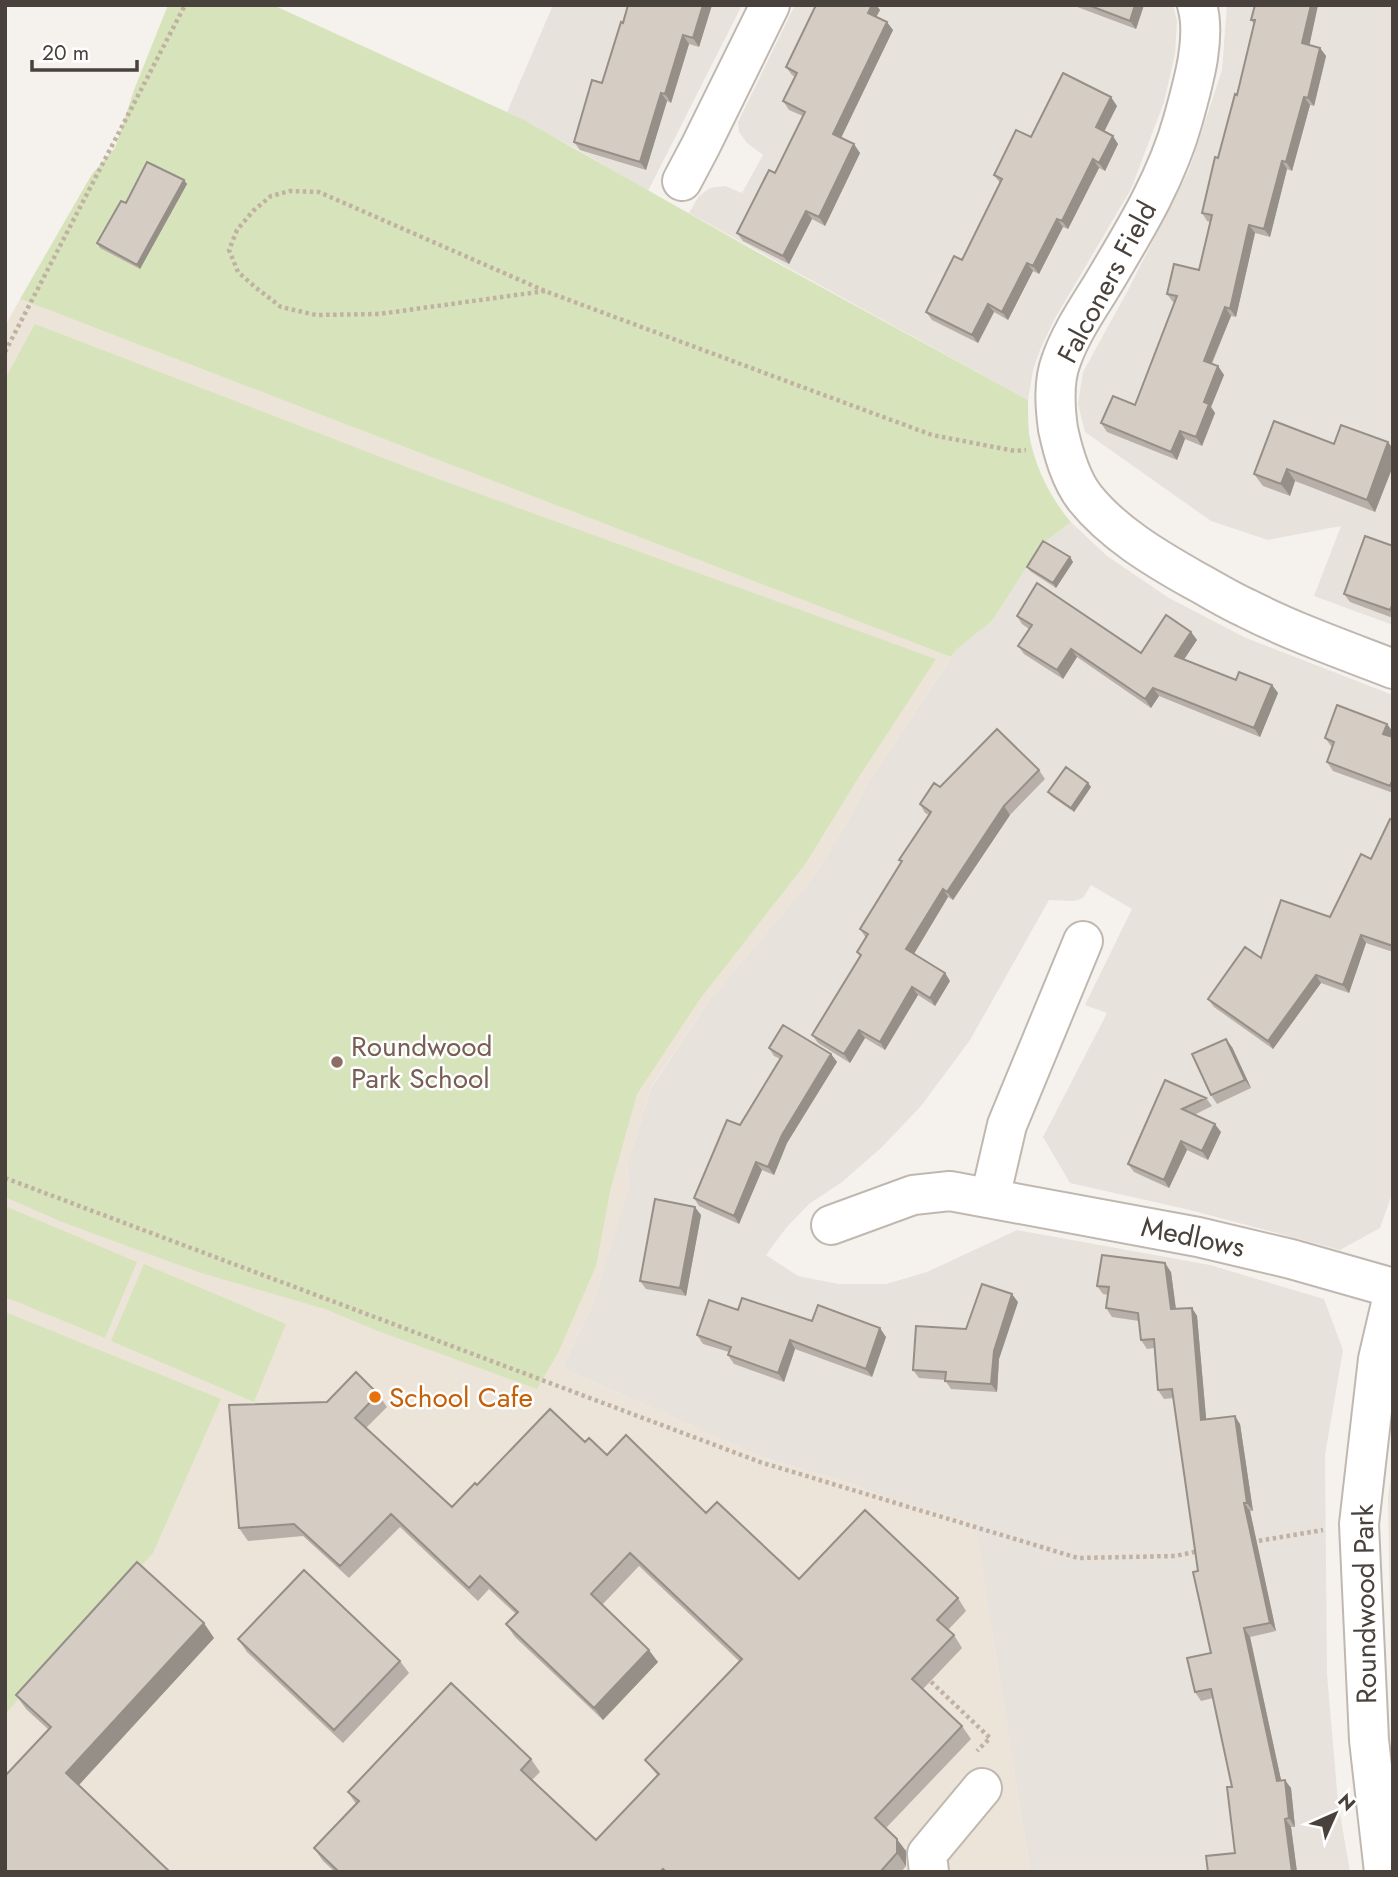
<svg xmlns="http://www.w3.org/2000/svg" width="1398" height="1877" font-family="Jost,sans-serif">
  <rect width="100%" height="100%" fill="#f5f1ed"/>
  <path fill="#e8e2dc" d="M 553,5 L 742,5 L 648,191 L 575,148 L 507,112 Z
    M 795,5 L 1173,5 L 1177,21 L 1175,54 L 1164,102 L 1131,189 L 1054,320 L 1040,350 L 1033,370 L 1028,400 L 689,213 L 699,196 L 710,188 L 725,186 L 742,193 L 763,155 L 747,143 L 739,132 L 738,122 Z
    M 1227,5 L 1393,5 L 1393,625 L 1314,596 L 1341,526 L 1268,540 L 1211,521 L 1085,432 L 1078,404 L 1083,372 L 1127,292 L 1189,170 L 1222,70 Z
    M 1071,522 L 1107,556 L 1169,598 L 1246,638 L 1393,695 L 1393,1191 L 1380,1228 L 1340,1250 L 1190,1210 L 1070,1183 L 1043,1137 L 1107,1013 L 1085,1005 L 1132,909 L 1091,885 L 1083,898 L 1074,901 L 1049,900 L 970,1040 L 921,1106 L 881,1148 L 842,1182 L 809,1204 L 786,1228 L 766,1255 L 798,1276 L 839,1284 L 886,1284 L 927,1272 L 1017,1230 L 1210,1265 L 1324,1299 L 1343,1350 L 1325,1455 L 1327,1674 L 1338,1802 L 1350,1872 L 1030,1872 L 975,1524 L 888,1498 L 852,1484 L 761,1457 L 562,1368 L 592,1305 L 611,1244 L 629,1185 L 627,1164 L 651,1088 L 707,1003 L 813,877 L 842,830 L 872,776 L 956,650 L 992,621 L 1041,545 Z
    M 1393,1464 L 1393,1699 L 1391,1680 L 1388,1497 Z"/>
  <path fill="#ece4d9" d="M 20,299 L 951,657 L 872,776 L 842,830 L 813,877 L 707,1003 L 651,1087 L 627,1164 L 629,1185 L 611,1244 L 592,1305 L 562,1368 L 761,1457 L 852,1484 L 888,1498 L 975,1523 L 1030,1872 L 5,1872 L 5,326 Z"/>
  <path fill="#d7e4bb" d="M 168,5 L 273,5 L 524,120 L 757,252 L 1028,400 C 1028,411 1028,422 1029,433 C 1034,465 1050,498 1071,522 L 1041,545 L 992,621 L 956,650 L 951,657 L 20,299 L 92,174 L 115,148 L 134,90 Z
    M 35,324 L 430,476 L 936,659 L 855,783 L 806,863 L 700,999 L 637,1094 L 611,1187 L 596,1266 L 558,1353 L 537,1389 L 378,1331 L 325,1309 L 198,1272 L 62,1222 L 5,1197 L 5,379 Z
    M 5,1206 L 137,1262 L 105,1338 L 5,1297 Z
    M 144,1264 L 286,1324 L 254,1402 L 111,1341 Z
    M 5,1312 L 221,1399 L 153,1553 L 5,1714 Z"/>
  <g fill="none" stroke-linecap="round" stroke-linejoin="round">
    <g stroke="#c0b8b0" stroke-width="42">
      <path id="minor" d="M 1197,5 C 1207,39 1192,87 1183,120 C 1167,178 1135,230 1104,282 C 1089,307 1071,332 1061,361 C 1053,382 1055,407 1058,429 C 1063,452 1070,479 1085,498 C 1113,533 1155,558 1194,580 C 1211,589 1228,600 1246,608 C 1293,632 1344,650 1393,669
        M 682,181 L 700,147 L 770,5
        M 990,1198 L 1007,1125 L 1083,941
        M 831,1225 L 913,1195 L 950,1191 L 1198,1237 L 1291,1259 L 1393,1288
        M 929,1872 L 927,1854 L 982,1788
        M 1384,1872 L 1369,1740 L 1359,1524 L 1378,1359 L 1393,1295"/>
    </g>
    <path stroke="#c0b1a3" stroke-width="4.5" stroke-dasharray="3.5 3.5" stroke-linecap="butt" d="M 545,291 L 379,314 L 316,315 L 281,307 L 255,287 L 238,272 L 229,250 L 237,230 L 253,211 L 271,196 L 290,191 L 319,192 L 545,291 L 813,391 L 932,435 L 1015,451 L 1026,450
      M 5,352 L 185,5
      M 5,1178 L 760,1462 L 1078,1558 L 1175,1556 L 1199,1551
      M 1252,1542 L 1323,1530
      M 926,1677 L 990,1738 L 977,1751"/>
    <use href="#minor" stroke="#fff" stroke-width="38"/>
  </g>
  <path fill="#b7afa8" d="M 628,5 L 712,5 L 699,47 L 689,44 L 671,103 L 667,101 L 646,170 L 580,150 L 574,142 L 602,83 Z
    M 816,5 L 876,5 L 880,10 L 876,17 L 893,30 L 841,138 L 860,153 L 825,226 L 812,219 L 789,264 L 743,241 L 737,233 L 775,173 L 803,116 L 789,110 L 783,101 L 795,77 L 792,75 L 786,67 Z
    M 1072,5 L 1144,5 L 1136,29 Z
    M 1255,5 L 1318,5 L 1309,45 L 1320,48 L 1326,56 L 1314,106 L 1310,105 L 1292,171 L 1287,169 L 1270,237 L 1255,233 L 1236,317 L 1231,316 L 1212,364 L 1218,366 L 1224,375 L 1211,407 L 1215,413 L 1202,446 L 1185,439 L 1177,460 L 1107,432 L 1101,423 L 1135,405 L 1175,303 L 1173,302 L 1167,294 L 1199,270 L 1210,222 L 1207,221 L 1202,213 L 1237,95 L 1254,24 L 1251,20 Z
    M 1117,106 L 1104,131 L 1118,144 L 1105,171 L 1099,168 L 1068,229 L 1063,227 L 1039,274 L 1033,271 L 1008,320 L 994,312 L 978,343 L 932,320 L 926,312 L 962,260 L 1000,183 L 994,175 L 1031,137 Z
    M 184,180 L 187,184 L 140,269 L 100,248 L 97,243 L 126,203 Z
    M 1388,442 L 1393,449 L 1393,466 L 1375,512 L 1295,481 L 1290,496 L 1263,486 L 1254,474 Z
    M 1393,546 L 1393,618 L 1350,602 L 1344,594 Z
    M 1070,557 L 1073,562 L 1056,588 L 1030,571 L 1027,567 Z
    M 1017,616 L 1141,653 L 1191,632 L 1197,640 L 1184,659 L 1236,680 L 1272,685 L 1278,693 L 1260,737 L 1159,696 L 1151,708 L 1077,657 L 1063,679 L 1024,654 L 1018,646 L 1029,629 L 1022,624 Z
    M 1387,724 L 1393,732 L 1391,737 L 1393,737 L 1393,793 L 1333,771 L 1327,762 L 1332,747 L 1331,746 L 1325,738 Z
    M 1039,770 L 1045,779 L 1010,815 L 953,900 L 948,897 L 914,954 L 945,973 L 950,981 L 935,1006 L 918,995 L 885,1050 L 865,1038 L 850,1063 L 818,1043 L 812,1035 L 860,956 L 857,952 L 866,938 L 860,929 L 901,862 L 899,860 L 929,815 L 925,813 L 920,804 L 940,787 Z
    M 1088,783 L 1091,787 L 1074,812 L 1051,796 L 1048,792 Z
    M 1393,820 L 1393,952 L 1366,943 L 1349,993 L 1321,983 L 1273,1049 L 1214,1007 L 1208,999 L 1261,958 L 1330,917 L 1371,859 Z
    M 1232,1047 L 1251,1088 L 1217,1104 L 1211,1095 Z
    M 769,1048 L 831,1054 L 837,1062 L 787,1143 L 774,1175 L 762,1170 L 739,1224 L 699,1206 L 694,1198 L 780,1059 L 774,1056 Z
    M 1165,1080 L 1206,1098 L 1212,1106 L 1194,1115 L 1221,1132 L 1208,1160 L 1187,1150 L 1169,1188 L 1134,1172 L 1128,1164 Z
    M 701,1215 L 686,1296 L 646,1289 L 640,1281 Z
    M 1171,1272 L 1176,1309 L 1192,1308 L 1197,1316 L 1206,1419 L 1240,1424 L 1253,1511 L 1250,1511 L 1276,1631 L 1250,1637 L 1281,1780 L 1291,1788 L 1295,1827 L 1291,1827 L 1297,1872 L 1208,1872 L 1235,1853 L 1232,1787 L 1213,1698 L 1201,1701 L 1195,1692 L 1211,1653 L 1198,1571 L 1173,1398 L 1164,1399 L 1158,1390 L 1154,1348 L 1147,1349 L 1141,1340 L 1139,1321 L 1112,1317 L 1106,1308 L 1108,1295 L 1103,1294 L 1097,1286 Z
    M 1018,1302 L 999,1359 L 997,1392 L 951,1389 L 945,1380 L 919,1378 L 913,1370 L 966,1329 Z
    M 738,1310 L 812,1321 L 886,1337 L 872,1377 L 795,1349 L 784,1382 L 734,1364 L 728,1355 L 729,1352 L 703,1344 L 697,1335 Z
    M 378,1394 L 387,1407 L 366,1428 L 452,1507 L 477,1485 L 585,1442 L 706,1513 L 799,1579 L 958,1598 L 966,1611 L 948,1630 L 954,1635 L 962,1648 L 923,1689 L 962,1726 L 971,1739 L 886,1828 L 906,1851 L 906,1866 L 901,1872 L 335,1872 L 323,1861 L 314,1848 L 356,1804 L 348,1792 L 531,1759 L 540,1772 L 532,1780 L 596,1840 L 658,1776 L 645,1760 L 739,1661 L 639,1566 L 602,1605 L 658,1662 L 603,1720 L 515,1637 L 506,1624 L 516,1614 L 489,1589 L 478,1601 L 400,1527 L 349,1578 L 303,1536 L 248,1541 L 239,1528 L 327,1402 Z
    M 214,1638 L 79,1785 L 5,1872 L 49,1730 L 26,1709 L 16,1695 Z
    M 238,1639 L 400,1661 L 409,1673 L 343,1743 L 247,1652 Z"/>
  <path fill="#958f88" d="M 703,5 L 712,5 L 699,47 L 693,38 Z
    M 872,5 L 876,5 L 880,10 L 874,21 L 868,13 Z
    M 1135,5 L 1144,5 L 1136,29 L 1130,21 Z
    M 1311,5 L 1318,5 L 1308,52 L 1302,43 Z
    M 887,22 L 893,30 L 839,142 L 833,134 Z
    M 683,35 L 689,44 L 671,103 L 665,94 Z
    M 1320,48 L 1326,56 L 1314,106 L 1308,98 Z
    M 661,93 L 667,101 L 646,170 L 640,162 Z
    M 1111,97 L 1117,106 L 1102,136 L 1096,127 Z
    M 1304,97 L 1310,105 L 1292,171 L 1286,162 Z
    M 1113,136 L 1118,144 L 1105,171 L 1099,163 Z
    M 854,144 L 860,153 L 825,226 L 819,217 Z
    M 1093,159 L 1099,168 L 1068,229 L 1062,221 Z
    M 1282,161 L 1287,169 L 1270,237 L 1264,229 Z
    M 184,180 L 187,184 L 140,269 L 137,265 Z
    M 806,211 L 812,219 L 789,264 L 783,256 Z
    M 1057,219 L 1063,227 L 1039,274 L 1033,266 Z
    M 1249,225 L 1255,233 L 1236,317 L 1230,309 Z
    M 1027,263 L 1033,271 L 1008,320 L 1002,312 Z
    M 988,304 L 994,312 L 978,343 L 972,335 Z
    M 1225,307 L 1231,316 L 1209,369 L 1204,361 Z
    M 1218,366 L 1224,375 L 1211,407 L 1215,413 L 1202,446 L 1196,437 L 1204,402 Z
    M 1180,431 L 1185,439 L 1177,460 L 1171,452 Z
    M 1388,442 L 1393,449 L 1393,466 L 1375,512 L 1367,500 Z
    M 1287,469 L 1295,481 L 1290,496 L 1281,484 Z
    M 1070,557 L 1073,562 L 1056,588 L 1053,583 Z
    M 1191,632 L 1197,640 L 1181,664 L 1175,656 Z
    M 1071,649 L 1077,657 L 1063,679 L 1057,670 Z
    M 1272,685 L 1278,693 L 1260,737 L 1254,728 Z
    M 1153,688 L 1159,696 L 1151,708 L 1145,699 Z
    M 1387,724 L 1393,732 L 1389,742 L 1383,734 Z
    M 1088,783 L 1091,787 L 1074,812 L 1071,808 Z
    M 1004,806 L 1010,815 L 953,900 L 947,892 Z
    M 943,889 L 948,897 L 912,957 L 906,949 Z
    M 1361,935 L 1366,943 L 1349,993 L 1343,985 Z
    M 945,973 L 950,981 L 935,1006 L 930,998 Z
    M 1316,975 L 1321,983 L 1273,1049 L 1268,1041 Z
    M 912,987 L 918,995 L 885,1050 L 880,1042 Z
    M 859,1030 L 865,1038 L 850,1063 L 844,1054 Z
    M 1226,1039 L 1232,1047 L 1251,1088 L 1245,1080 Z
    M 831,1054 L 837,1062 L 787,1143 L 774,1175 L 768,1167 L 782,1135 Z
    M 1215,1124 L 1221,1132 L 1208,1160 L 1202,1151 Z
    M 1181,1141 L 1187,1150 L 1169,1188 L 1164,1180 Z
    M 756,1162 L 762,1170 L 739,1224 L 734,1216 Z
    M 695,1207 L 701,1215 L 686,1296 L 680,1288 Z
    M 1165,1263 L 1171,1272 L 1177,1318 L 1171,1309 Z
    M 1012,1294 L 1018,1302 L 999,1359 L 997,1392 L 991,1384 L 994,1351 Z
    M 1192,1308 L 1197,1316 L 1207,1428 L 1201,1420 Z
    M 880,1328 L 886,1337 L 872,1377 L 866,1369 Z
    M 790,1340 L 795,1349 L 784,1382 L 778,1373 Z
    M 1235,1416 L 1240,1424 L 1253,1511 L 1247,1503 Z
    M 1244,1503 L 1250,1511 L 1276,1631 L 1270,1623 Z
    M 204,1623 L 214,1638 L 76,1788 L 66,1773 Z
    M 1244,1628 L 1250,1637 L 1283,1789 L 1277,1781 Z
    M 649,1650 L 658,1662 L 603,1720 L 594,1708 Z
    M 1285,1780 L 1291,1788 L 1295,1827 L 1289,1818 Z
    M 1285,1819 L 1291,1827 L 1297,1872 L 1292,1872 Z
    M 897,1839 L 906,1851 L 906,1866 L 897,1853 Z"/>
  <path fill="#d5ccc3" stroke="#958f88" stroke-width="2" d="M 628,5 L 703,5 L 693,38 L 683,35 L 665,94 L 661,93 L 640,162 L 574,142 L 592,80 L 602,83 L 621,22 L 623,23 Z
    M 816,5 L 872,5 L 868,13 L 887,22 L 833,134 L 854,144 L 819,217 L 806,211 L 783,256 L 737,233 L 769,170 L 775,173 L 805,112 L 783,101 L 797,73 L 786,67 Z
    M 1088,5 L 1135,5 L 1130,21 Z
    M 1255,5 L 1311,5 L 1302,43 L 1320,48 L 1308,98 L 1304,97 L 1286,162 L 1282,161 L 1264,229 L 1249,225 L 1230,309 L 1225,307 L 1204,361 L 1218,366 L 1204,402 L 1209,404 L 1196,437 L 1180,431 L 1171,452 L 1101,423 L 1113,396 L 1135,405 L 1177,296 L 1167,294 L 1174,264 L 1199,270 L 1212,215 L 1202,213 L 1215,157 L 1218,158 L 1235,94 L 1237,95 L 1255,20 L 1251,20 Z
    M 1063,73 L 1111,97 L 1096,127 L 1113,136 L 1099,163 L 1093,159 L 1062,221 L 1057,219 L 1033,266 L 1027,263 L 1002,312 L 988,304 L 972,335 L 926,312 L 954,256 L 962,260 L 1002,179 L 994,175 L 1016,130 L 1031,137 Z
    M 147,162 L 184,180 L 137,265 L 97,243 L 121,201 L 126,203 Z
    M 1274,421 L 1334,444 L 1341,425 L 1388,442 L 1367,500 L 1287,469 L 1281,484 L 1254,474 Z
    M 1365,536 L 1393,546 L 1393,604 L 1390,610 L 1344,594 Z
    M 1043,541 L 1070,557 L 1053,583 L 1027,567 Z
    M 1037,583 L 1141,653 L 1166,615 L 1191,632 L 1175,656 L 1236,680 L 1239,672 L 1272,685 L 1254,728 L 1153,688 L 1145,699 L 1071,649 L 1057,670 L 1018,646 L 1032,625 L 1017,616 Z
    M 1337,705 L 1387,724 L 1383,734 L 1393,737 L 1393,779 L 1390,786 L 1327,762 L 1334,742 L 1325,738 Z
    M 997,729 L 1039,770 L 1004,806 L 947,892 L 943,889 L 906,949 L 945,973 L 930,998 L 912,987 L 880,1042 L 859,1030 L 844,1054 L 812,1035 L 861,955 L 857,952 L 868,934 L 860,929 L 902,861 L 899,860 L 931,812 L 920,804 L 934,783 L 940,787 Z
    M 1066,767 L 1088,783 L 1071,808 L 1048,792 Z
    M 1390,819 L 1393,820 L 1393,946 L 1361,935 L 1343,985 L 1316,975 L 1268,1041 L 1208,999 L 1245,947 L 1261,958 L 1281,900 L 1330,917 L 1361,854 L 1371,859 Z
    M 783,1025 L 831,1054 L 782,1135 L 768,1167 L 756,1162 L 734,1216 L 694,1198 L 727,1120 L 740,1125 L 782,1056 L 769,1048 Z
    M 1226,1039 L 1245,1080 L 1211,1095 L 1192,1054 Z
    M 1165,1080 L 1206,1098 L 1182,1109 L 1215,1124 L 1202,1151 L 1181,1141 L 1164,1180 L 1128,1164 Z
    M 655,1199 L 695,1207 L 680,1288 L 640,1281 Z
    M 1102,1255 L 1165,1263 L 1171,1309 L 1192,1308 L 1201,1420 L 1235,1416 L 1247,1503 L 1244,1503 L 1270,1623 L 1244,1628 L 1277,1781 L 1285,1780 L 1289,1818 L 1285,1819 L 1292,1872 L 1208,1872 L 1206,1856 L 1235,1853 L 1227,1787 L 1232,1787 L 1211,1689 L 1195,1692 L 1187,1658 L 1211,1653 L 1193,1572 L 1198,1571 L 1172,1389 L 1158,1390 L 1154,1339 L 1141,1340 L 1138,1313 L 1106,1308 L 1109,1287 L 1097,1286 Z
    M 982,1284 L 1012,1294 L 994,1351 L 991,1384 L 945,1381 L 946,1372 L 913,1370 L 916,1326 L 966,1329 Z
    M 742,1298 L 812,1321 L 818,1305 L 880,1328 L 866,1369 L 790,1340 L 778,1373 L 728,1355 L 731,1347 L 697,1335 L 709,1300 L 738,1310 Z
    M 356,1372 L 378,1394 L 355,1418 L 452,1507 L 475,1483 L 477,1485 L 550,1409 L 585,1442 L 589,1438 L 607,1455 L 626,1435 L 706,1513 L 717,1502 L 799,1579 L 865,1510 L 958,1598 L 937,1620 L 954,1635 L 912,1679 L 962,1726 L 875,1818 L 897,1839 L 897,1853 L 881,1871 L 882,1872 L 666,1872 L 663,1869 L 660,1872 L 339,1872 L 314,1848 L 359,1801 L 348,1792 L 451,1683 L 531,1759 L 521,1770 L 596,1840 L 659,1774 L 645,1760 L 742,1659 L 630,1553 L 591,1594 L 649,1650 L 594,1708 L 506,1624 L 518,1612 L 480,1576 L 469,1588 L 391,1514 L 340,1566 L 294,1524 L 239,1528 L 229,1405 L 327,1402 Z
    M 137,1562 L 204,1623 L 66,1773 L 170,1872 L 5,1872 L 5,1776 L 51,1727 L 16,1695 Z
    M 304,1570 L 400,1661 L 334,1730 L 238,1639 Z"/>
  <circle fill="#8d6e63" stroke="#fff" stroke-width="2.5" cx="337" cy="1062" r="7"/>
  <circle fill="#e8710a" stroke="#fff" stroke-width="2.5" cx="375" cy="1397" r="7"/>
  <g text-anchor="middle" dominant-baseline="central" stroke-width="5" stroke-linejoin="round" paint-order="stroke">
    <g font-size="28" fill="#49413b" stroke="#fff">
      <text transform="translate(1107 282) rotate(-62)">Falconers Field</text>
      <text transform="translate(1193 1237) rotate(12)">Medlows</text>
      <text transform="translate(1365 1604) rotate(-91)">Roundwood Park</text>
    </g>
    <g font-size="28" fill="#785e54" stroke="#fff" text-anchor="start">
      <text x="351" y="1046">Roundwood<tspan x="351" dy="32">Park School</tspan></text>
    </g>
    <g font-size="28" fill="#c56008" stroke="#fff" text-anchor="start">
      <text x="389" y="1397">School Cafe</text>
    </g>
  </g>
  <rect width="1398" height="1877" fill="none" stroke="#49413b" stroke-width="14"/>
  <g transform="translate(1335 1814) rotate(45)" stroke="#ffffff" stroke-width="5" paint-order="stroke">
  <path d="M0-5L12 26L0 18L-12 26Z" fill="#49413b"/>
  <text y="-10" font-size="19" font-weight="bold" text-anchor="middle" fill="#49413b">N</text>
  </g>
  <path d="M32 60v10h105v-10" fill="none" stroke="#49413b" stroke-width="3.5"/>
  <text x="42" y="60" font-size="21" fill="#49413b" stroke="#ffffff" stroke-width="5" paint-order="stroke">20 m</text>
</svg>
